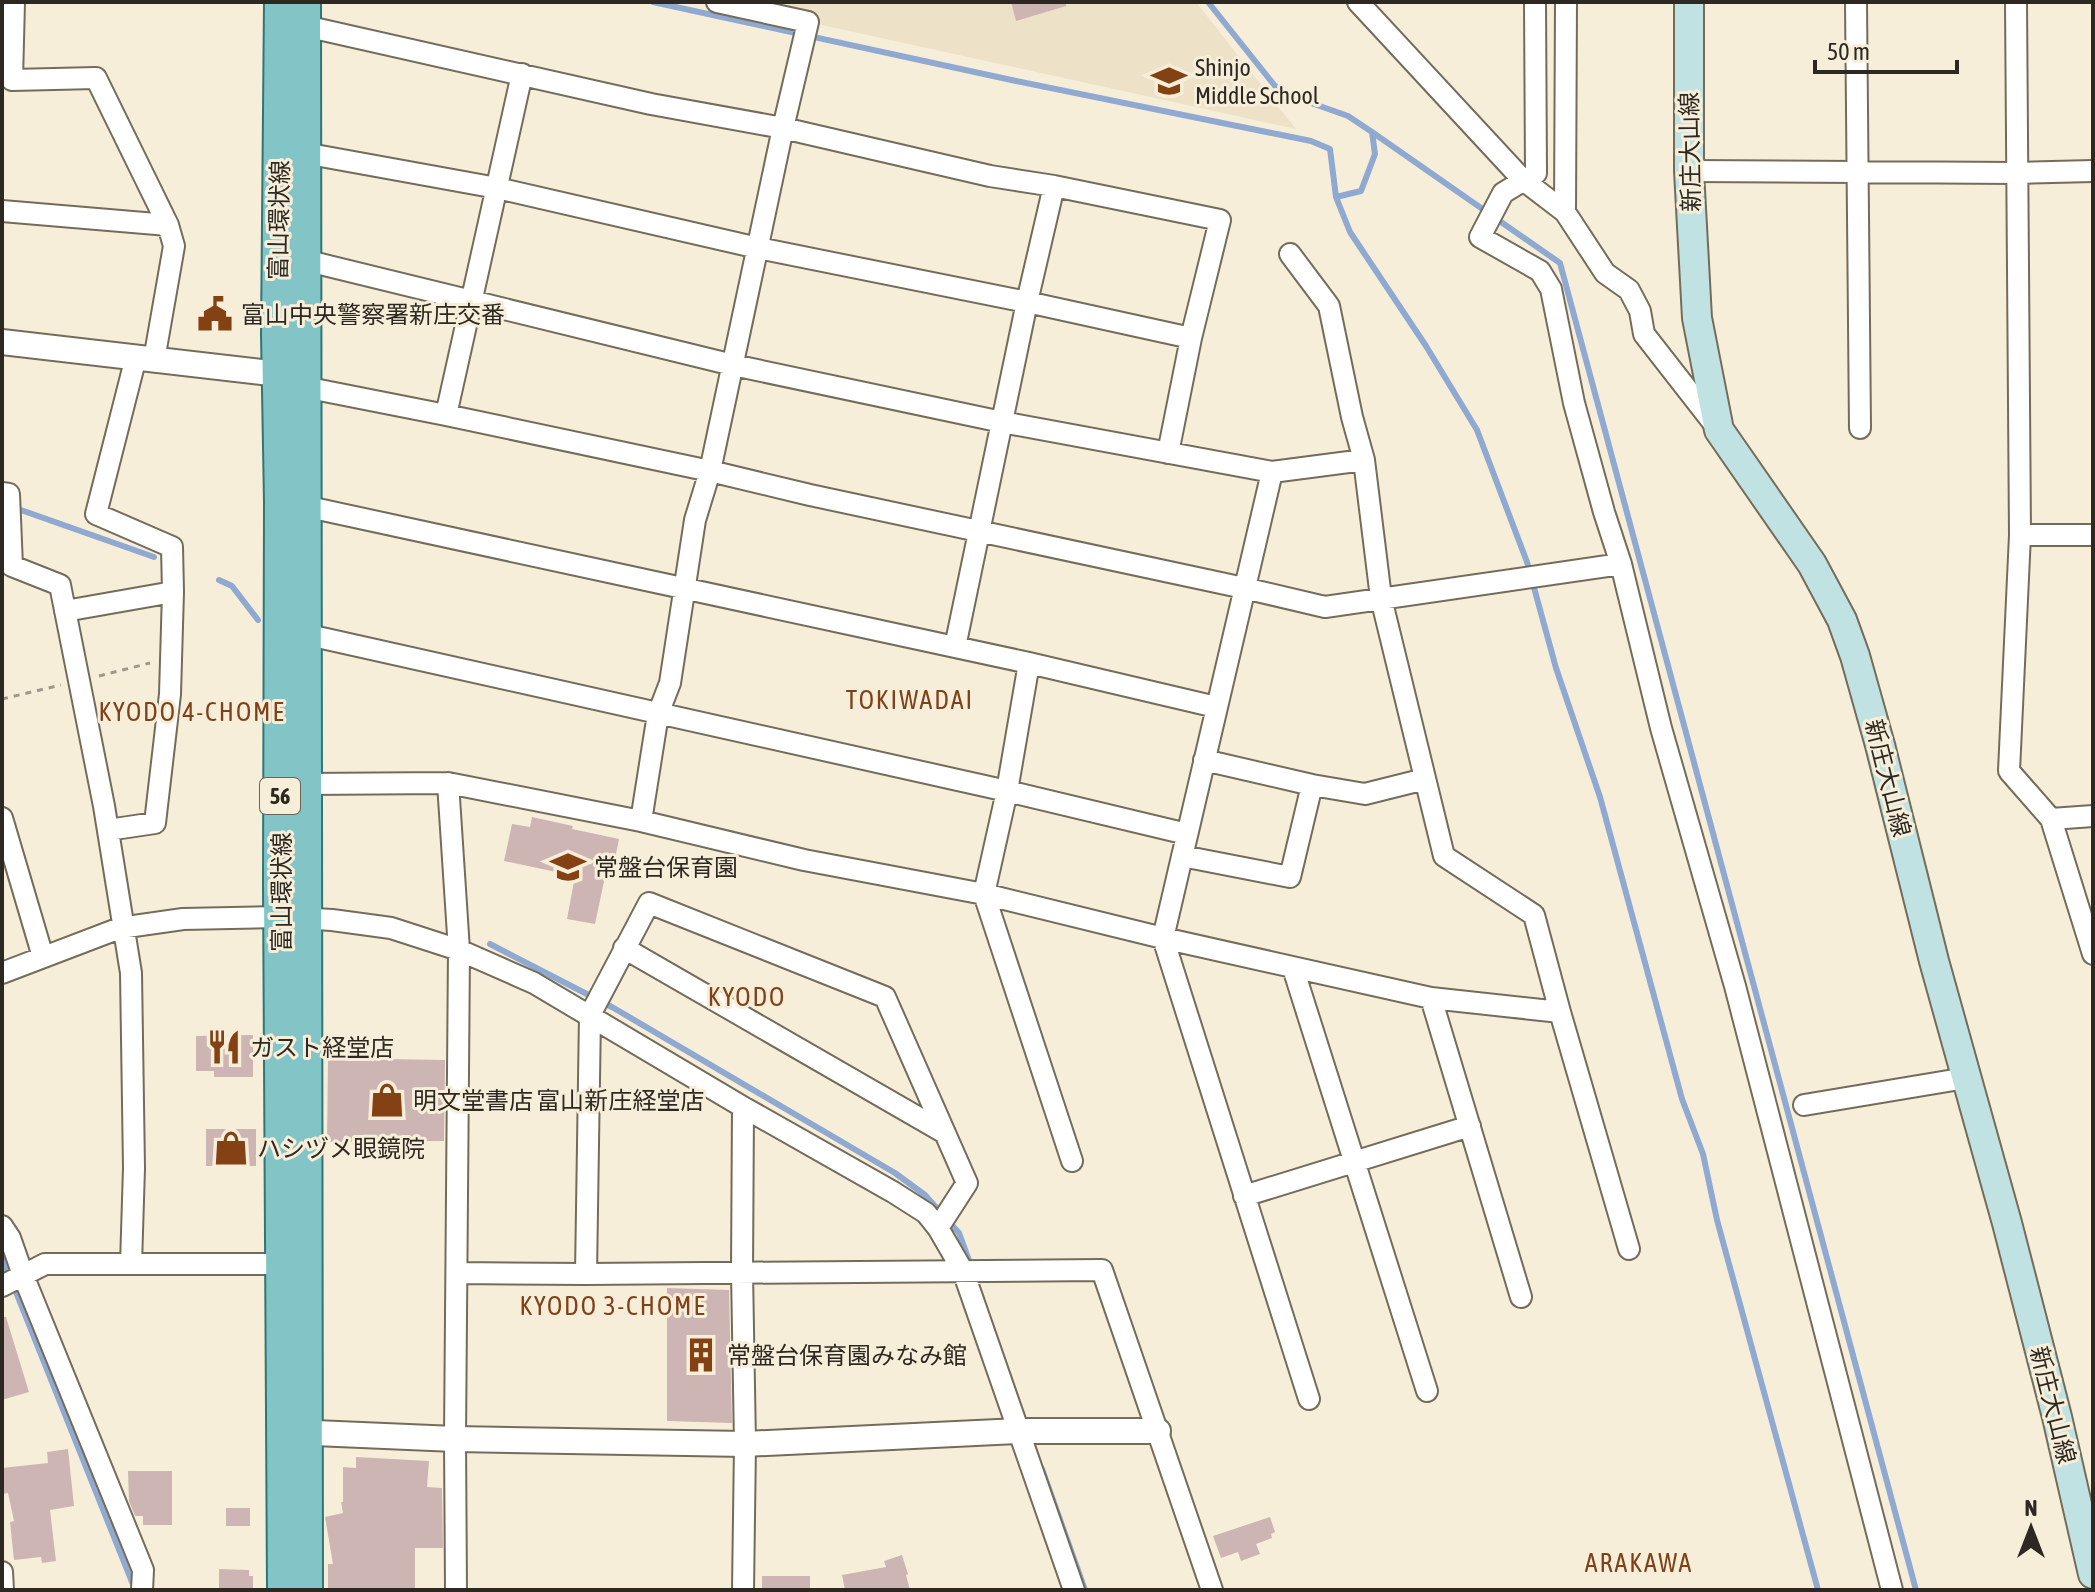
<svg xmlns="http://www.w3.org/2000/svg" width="2095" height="1592" font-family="'Asap Condensed','Noto Sans JP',sans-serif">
  <rect width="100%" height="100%" fill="#f7eeda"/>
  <path fill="#ede1c8" d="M 717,2 L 1196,2 L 1296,129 L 808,22 Z"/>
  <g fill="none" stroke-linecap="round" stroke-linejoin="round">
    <path stroke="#8fa9d1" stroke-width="6" d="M 653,2 L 1016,81 L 1311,141 L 1330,149 L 1336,197 L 1350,232 L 1426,346 L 1477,430 L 1527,562 L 1556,668 L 1600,797 L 1682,1099 L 1703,1154 L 1717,1220 L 1818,1590
      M 1208,2 L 1275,86 L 1300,99 L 1348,116 L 1372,132 L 1375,154 L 1361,191 L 1336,197
      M 1372,132 L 1560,263 L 1916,1590
      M 18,509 L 154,557
      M 219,580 L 232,586 L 258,620
      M 490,944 L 612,1007 L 895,1173 L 925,1195 L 959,1233 L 971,1266
      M 2,1257 L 134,1587
      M 1042,1469 L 1085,1590"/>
  </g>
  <path fill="#cdb5b4" d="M 1011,2 L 1066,2 L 1066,6 L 1016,21 Z
    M 532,817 L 573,826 L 572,829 L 619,839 L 616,854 L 610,853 L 595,924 L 567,919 L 575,876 L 504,861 L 512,824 L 530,827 Z
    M 253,1035 L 253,1077 L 214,1077 L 214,1071 L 196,1071 L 196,1036 Z
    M 328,1058 L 445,1060 L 444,1141 L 327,1142 Z
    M 206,1129 L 256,1129 L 256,1166 L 206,1166 Z
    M 667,1288 L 729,1290 L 732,1423 L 667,1421 Z
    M 2,1317 L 6,1317 L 29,1392 L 2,1400 Z
    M 68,1449 L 74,1506 L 50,1510 L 56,1561 L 42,1563 L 41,1557 L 14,1560 L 10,1522 L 14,1521 L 8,1493 L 2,1494 L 2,1468 L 48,1463 L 47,1452 Z
    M 356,1457 L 429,1461 L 427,1487 L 442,1488 L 443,1548 L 415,1548 L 415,1590 L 328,1589 L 328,1564 L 333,1564 L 325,1517 L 343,1513 L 341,1502 L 343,1502 L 343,1467 L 356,1468 Z
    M 128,1471 L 172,1471 L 172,1525 L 143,1525 L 143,1516 L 135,1516 L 129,1501 Z
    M 226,1508 L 250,1508 L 250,1526 L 226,1526 Z
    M 1270,1517 L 1275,1532 L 1271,1534 L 1272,1538 L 1256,1544 L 1260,1554 L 1241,1561 L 1238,1552 L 1221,1558 L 1213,1536 Z
    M 902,1555 L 908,1574 L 906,1575 L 910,1590 L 845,1590 L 842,1575 L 886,1567 L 884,1561 Z
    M 219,1569 L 249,1570 L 249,1576 L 253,1576 L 253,1590 L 219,1590 Z
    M 762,1576 L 810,1576 L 810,1590 L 762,1590 Z"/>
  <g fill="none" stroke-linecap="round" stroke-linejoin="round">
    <g stroke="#736c5a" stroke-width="24">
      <path id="minor" d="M 14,2 L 12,80 L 96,78 L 168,225 L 174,246 L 154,360
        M 1358,2 L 1523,180 L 1565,212 L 1605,273 L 1629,290 L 1640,311 L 1644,334 L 1715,425
        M 1535,2 L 1536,173 L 1503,193 L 1480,237 L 1540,271 L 1551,289 L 1574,403 L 1604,512 L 1621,564 L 1661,728 L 1735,986 L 1892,1590
        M 1856,2 L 1860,428
        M 2016,2 L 2020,535 L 2009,771 L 2051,819 L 2093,954
        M 305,26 L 651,104 L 783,128 L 990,176 L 1054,186 L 1220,220 L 1191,338 L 1168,453
        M 304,153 L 497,188 L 758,248 L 1027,302 L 1191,338
        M 1689,171 L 2016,173 L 2093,171
        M 2,211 L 168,225
        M 1565,212 L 1566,2
        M 1290,254 L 1329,306 L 1352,417 L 1364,460 L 1381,598 L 1444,856 L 1534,915 L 1560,1012 L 1629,1249
        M 304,260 L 733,365 L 1002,422 L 1272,472 L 1364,460
        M 297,384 L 304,387 L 446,415 L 710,471 L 810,495 L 1244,588 L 1325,607 L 1621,564
        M 446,415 L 522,74
        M 1272,472 L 1163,938 L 1309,1399
        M 2,493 L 9,494 L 12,566 L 60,585 L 104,806 L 131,973 L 134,1168 L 131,1264
        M 304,506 L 1029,663 L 1216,707
        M 2020,535 L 2093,535
        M 65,611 L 173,592
        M 304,634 L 1007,791 L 1187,834
        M 955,647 L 1027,302 L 1054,186
        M 1029,663 L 1007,791 L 984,894 L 1072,1161
        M 1204,760 L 1312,785 L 1365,794 L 1425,779
        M 448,783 L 459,950 L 455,1439 L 456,1590
        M 304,784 L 448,783 L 641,821 L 804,860 L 984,894 L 1163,938 L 1431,998 L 1560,1012
        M 2,818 L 43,957
        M 2051,819 L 2093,816
        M 641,821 L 658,714 L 670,683 L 695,520 L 710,471 L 783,128 L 808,22 L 717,2
        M 108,830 L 155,823 L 170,694 L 173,592 L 172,547 L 96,514 L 136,357
        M 1182,856 L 1290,877 L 1312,785
        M 624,948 L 945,1133
        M 1293,968 L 1427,1391
        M 2,973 L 120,928 L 183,919 L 281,917 L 332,920 L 391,928 L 459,950 L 534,983 L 743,1107 L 893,1192 L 926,1213 L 938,1228 L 963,1271 L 1074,1590
        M 1431,998 L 1521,1297
        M 1804,1105 L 1966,1078
        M 1244,1196 L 1470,1126
        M 2,1226 L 10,1238 L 23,1275 L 143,1570 L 142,1590
        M 457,1273 L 586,1274 L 1102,1270 L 1212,1590
        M 586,1274 L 590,1015 L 649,903 L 885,997 L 967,1183 L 938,1228
        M 2,1286 L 45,1264 L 283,1264
        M 2,1572 L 3,1590
        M 743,1590 L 745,1444 L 742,1272 L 743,1107"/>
    </g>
    <g stroke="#736c5a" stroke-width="28">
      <path id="tertiary" d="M 2,342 L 279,374
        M 291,1432 L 455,1439 L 745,1444 L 1020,1431 L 1158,1431"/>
    </g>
    <g stroke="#736c5a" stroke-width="32">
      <path id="secondary" d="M 1689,2 L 1689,171 L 1697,318 L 1719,430 L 1812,564 L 1842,620 L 1855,656 L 1880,745 L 1934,961 L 2007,1223 L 2057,1417 L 2093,1574"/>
    </g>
    <g stroke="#307675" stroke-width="36">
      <path id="primary" d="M 281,2 L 278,334 L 281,502 L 280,884 L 284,1590
        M 304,2 L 306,1590"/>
    </g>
    <path stroke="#9f988a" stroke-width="3" stroke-dasharray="6 6" stroke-linecap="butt" d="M 99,676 L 150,663
      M 2,699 L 61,685"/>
    <use href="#minor" stroke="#fff" stroke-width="20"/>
    <use href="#tertiary" stroke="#fff" stroke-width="24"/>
    <use href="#secondary" stroke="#c1e2e3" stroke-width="28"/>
    <use href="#primary" stroke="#83c5c7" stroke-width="32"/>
  </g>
  <defs>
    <g id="school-bare" transform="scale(2.76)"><path d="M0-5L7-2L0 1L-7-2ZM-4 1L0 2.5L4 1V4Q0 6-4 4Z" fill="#844113" stroke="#f7eeda" stroke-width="2.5" paint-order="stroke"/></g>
    <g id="civic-bare" transform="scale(2.76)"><path d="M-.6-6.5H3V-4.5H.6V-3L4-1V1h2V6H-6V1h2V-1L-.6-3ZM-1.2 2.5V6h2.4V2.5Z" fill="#844113" stroke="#f7eeda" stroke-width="2.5" paint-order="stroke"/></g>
    <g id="restaurant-bare" transform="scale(2.76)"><path d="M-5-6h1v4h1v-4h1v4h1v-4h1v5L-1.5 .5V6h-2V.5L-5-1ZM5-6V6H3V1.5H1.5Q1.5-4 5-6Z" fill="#844113" stroke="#f7eeda" stroke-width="2.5" paint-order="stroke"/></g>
    <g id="shop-bare" transform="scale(2.76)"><path d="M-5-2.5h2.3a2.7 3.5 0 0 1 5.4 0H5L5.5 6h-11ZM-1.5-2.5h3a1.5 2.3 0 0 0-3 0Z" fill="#844113" stroke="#f7eeda" stroke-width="2.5" paint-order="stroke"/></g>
    <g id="building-bare" transform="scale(2.76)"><path d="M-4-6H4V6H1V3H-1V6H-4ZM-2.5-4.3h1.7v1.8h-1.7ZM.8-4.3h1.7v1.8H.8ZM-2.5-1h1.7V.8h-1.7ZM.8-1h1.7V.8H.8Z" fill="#844113" stroke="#f7eeda" stroke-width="2.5" paint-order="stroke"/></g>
  </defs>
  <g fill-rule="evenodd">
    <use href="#school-bare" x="1169" y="81"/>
    <use href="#civic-bare" x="215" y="314"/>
    <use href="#school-bare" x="568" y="867"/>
    <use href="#restaurant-bare" x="224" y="1047"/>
    <use href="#shop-bare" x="387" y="1100"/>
    <use href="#shop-bare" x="231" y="1148"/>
    <use href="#building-bare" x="701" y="1355"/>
  </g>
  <g text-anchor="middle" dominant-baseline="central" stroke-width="6" stroke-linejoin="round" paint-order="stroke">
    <rect fill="#f7eeda" stroke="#6a6459" stroke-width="2" x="260" y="778" width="40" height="36" rx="6"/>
    <g font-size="22" font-weight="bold" fill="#2d2922">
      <text x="280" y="796">56</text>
    </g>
    <g font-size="24" fill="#2d2922" stroke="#f7eeda" text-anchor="start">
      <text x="1195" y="67">Shinjo<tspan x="1195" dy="28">Middle School</tspan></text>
      <text x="241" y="314">富山中央警察署新庄交番</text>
      <text x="594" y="867">常盤台保育園</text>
      <text x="250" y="1047">ガスト経堂店</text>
      <text x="413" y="1100">明文堂書店 富山新庄経堂店</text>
      <text x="257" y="1148">ハシヅメ眼鏡院</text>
      <text x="727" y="1355">常盤台保育園みなみ館</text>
    </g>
    <g font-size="24" fill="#2d2922" stroke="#f7eeda">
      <text transform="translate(1690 152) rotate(-91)">新庄大山線</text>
      <text transform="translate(279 220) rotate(-89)">富山環状線</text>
      <text transform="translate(1888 778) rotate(76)">新庄大山線</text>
      <text transform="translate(281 892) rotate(-90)">富山環状線</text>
      <text transform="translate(2053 1405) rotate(76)">新庄大山線</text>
    </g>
    <g font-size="26" letter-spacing="2" fill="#7f4119" stroke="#f7eeda">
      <text x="910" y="700">TOKIWADAI</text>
      <text x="192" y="712">KYODO 4-CHOME</text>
      <text x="747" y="997">KYODO</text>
      <text x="613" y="1306">KYODO 3-CHOME</text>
      <text x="1639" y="1563">ARAKAWA</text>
    </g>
  </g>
  <rect width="2095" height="1592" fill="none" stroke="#2d2922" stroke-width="8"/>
  <g transform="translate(2031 1528)" stroke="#f7eeda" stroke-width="6" paint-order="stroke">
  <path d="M0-6L14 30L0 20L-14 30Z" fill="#2d2922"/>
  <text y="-12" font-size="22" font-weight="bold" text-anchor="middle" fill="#2d2922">N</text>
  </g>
  <path d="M1815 60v12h142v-12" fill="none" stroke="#2d2922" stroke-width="4"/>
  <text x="1827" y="60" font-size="24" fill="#2d2922" stroke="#f7eeda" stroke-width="6" paint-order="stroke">50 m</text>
</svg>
